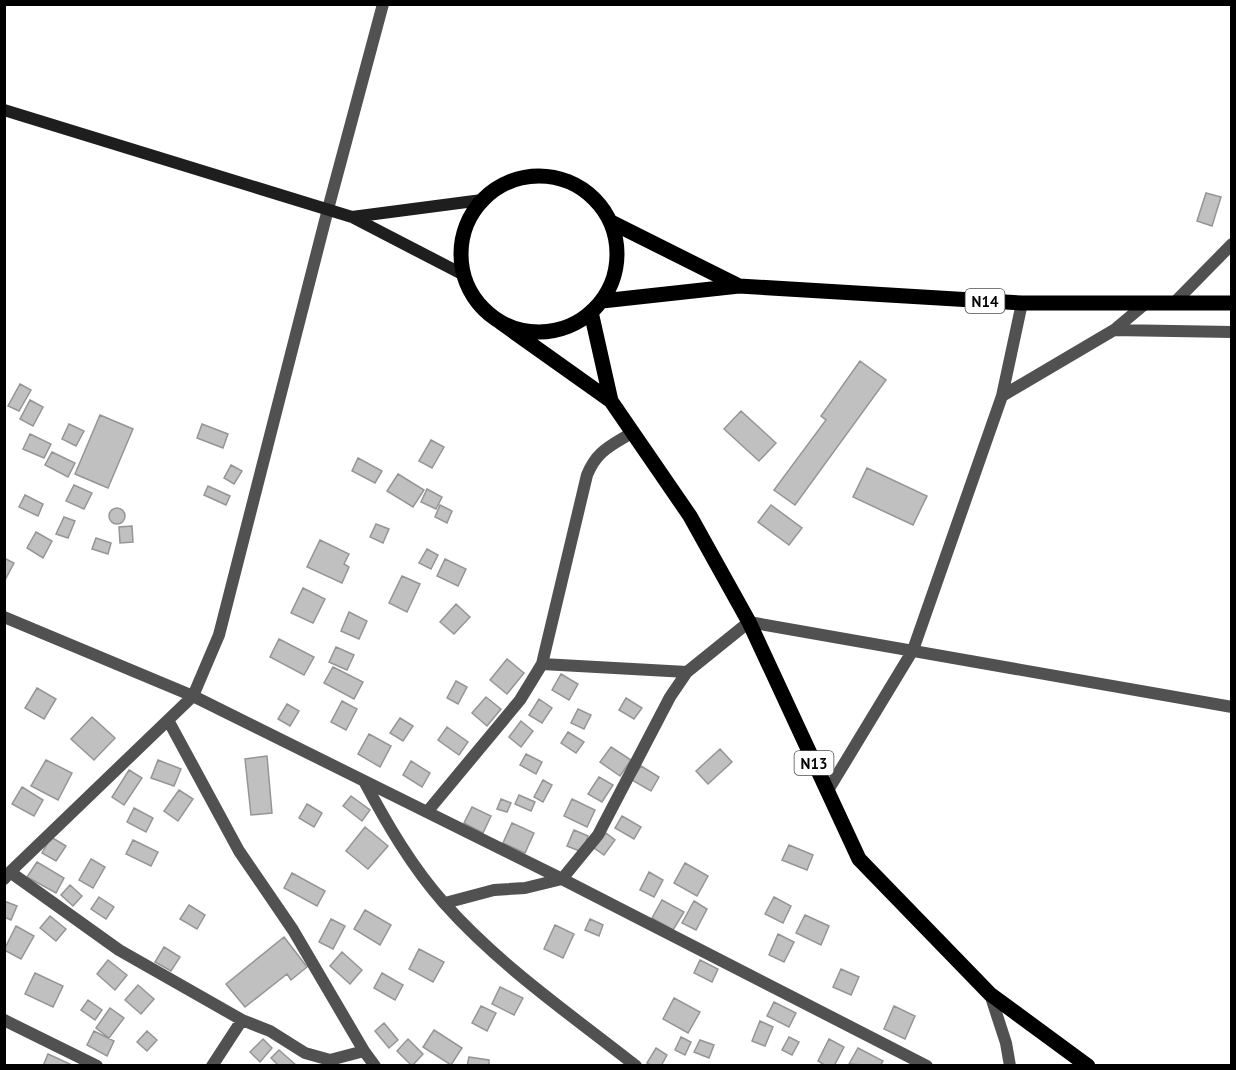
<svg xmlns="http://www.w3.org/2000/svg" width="1236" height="1070" font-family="'PT Sans',sans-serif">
  <rect width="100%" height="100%" fill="#fff"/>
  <path fill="#c0c0c0" stroke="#959595" stroke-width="1.5" d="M 1206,193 L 1221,197 L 1212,226 L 1197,221 Z
    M 860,361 L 886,380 L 795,505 L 774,490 L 826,420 L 821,416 Z
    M 20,384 L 31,390 L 19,411 L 8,406 Z
    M 30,400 L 43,407 L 33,426 L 20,419 Z
    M 741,411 L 776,443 L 759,461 L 724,429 Z
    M 100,415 L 133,429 L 108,488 L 75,474 Z
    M 69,424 L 84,431 L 76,446 L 62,439 Z
    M 202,424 L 228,434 L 223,448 L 197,438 Z
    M 30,434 L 51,444 L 44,458 L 23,449 Z
    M 431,440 L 444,447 L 432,468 L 419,461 Z
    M 52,452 L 75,463 L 68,477 L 45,465 Z
    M 358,458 L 382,471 L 375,483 L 352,471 Z
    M 231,465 L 242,471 L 234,484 L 224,478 Z
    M 867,468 L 927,496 L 913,525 L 853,497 Z
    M 398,474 L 424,490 L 413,507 L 387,491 Z
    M 74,485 L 92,493 L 84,509 L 66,501 Z
    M 208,486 L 230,496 L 226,505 L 204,495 Z
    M 427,489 L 442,497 L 436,509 L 421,502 Z
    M 25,495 L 43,504 L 38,516 L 19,507 Z
    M 440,505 L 452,511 L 447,523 L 435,517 Z
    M 771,505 L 802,528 L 789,545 L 758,522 Z
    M109 516a8 8 0 1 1 16 0a8 8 0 1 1-16 0Z
    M 64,517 L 75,521 L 68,538 L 56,534 Z
    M 376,524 L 389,529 L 383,543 L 370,537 Z
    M 132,526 L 133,542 L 120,543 L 119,527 Z
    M 36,532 L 52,541 L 43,558 L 27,548 Z
    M 96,538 L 111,543 L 108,554 L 92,549 Z
    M 320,540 L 349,554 L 344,564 L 349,567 L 342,583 L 307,567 Z
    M 427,549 L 438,555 L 431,569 L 419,563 Z
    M 4,558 L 14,563 L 4,582 Z
    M 445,559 L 466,569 L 458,586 L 437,576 Z
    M 402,576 L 420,584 L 407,612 L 389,603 Z
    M 303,588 L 325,599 L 313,623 L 291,613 Z
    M 456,604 L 470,617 L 454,634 L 440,622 Z
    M 349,612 L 367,621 L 359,639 L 341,631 Z
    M 279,639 L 314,657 L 304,675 L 270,657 Z
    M 336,647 L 354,655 L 347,670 L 329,662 Z
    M 507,659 L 524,673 L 507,694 L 490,680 Z
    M 333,667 L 363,682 L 354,699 L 324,683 Z
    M 561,674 L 578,684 L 569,700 L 552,690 Z
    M 456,681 L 467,687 L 458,704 L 447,698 Z
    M 37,688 L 56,699 L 44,719 L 25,708 Z
    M 486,697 L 501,709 L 487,726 L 472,713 Z
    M 626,698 L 642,708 L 634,719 L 619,710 Z
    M 539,699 L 552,708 L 542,723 L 529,715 Z
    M 342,701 L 357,709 L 346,730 L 331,722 Z
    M 287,704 L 299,711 L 290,726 L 278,719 Z
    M 578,709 L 591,715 L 584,729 L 571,723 Z
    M 92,717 L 115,738 L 94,760 L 71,739 Z
    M 400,718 L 413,726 L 403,741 L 390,733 Z
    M 521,721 L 533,731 L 521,747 L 509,737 Z
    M 447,727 L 468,742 L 459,755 L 438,740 Z
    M 568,732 L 584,742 L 576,753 L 561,743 Z
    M 369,734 L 391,746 L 380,767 L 358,754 Z
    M 611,747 L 631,760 L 620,776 L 600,762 Z
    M 720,749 L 732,762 L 708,784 L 696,771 Z
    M 526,754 L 542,762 L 536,774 L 520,765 Z
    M 267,756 L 272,813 L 251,815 L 245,759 Z
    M 46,760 L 72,773 L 58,800 L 31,786 Z
    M 158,760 L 181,769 L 174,786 L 151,778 Z
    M 411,761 L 430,773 L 422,787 L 403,775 Z
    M 641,766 L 659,777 L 651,791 L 632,780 Z
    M 129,770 L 142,778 L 124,805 L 112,797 Z
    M 599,777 L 613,785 L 602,802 L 588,794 Z
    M 543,780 L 552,785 L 543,802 L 534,797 Z
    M 22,787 L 43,800 L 34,816 L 12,804 Z
    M 179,790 L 193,799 L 178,821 L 164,811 Z
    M 519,795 L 535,802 L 531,811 L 515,804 Z
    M 351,796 L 370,810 L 362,821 L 343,806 Z
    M 501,799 L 511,803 L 507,812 L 497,809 Z
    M 572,799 L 595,810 L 587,827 L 564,816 Z
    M 307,804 L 322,813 L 314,827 L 299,818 Z
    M 472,807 L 491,816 L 483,833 L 464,823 Z
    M 134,808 L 153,818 L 146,832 L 127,822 Z
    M 622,816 L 641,827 L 634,839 L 615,828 Z
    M 512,823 L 534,833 L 525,853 L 503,843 Z
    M 365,827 L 388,846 L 368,869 L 346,851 Z
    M 574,830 L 588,836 L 582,852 L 567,846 Z
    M 606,833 L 615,840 L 604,855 L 594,848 Z
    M 51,837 L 66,846 L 56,861 L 42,853 Z
    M 133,840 L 158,852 L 151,866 L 126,854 Z
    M 789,845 L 813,855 L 807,870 L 782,860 Z
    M 91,859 L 105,867 L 93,888 L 79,880 Z
    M 37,862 L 64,878 L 56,893 L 27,877 Z
    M 685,863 L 708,876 L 697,896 L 674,883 Z
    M 649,872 L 663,880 L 654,897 L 640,890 Z
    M 292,873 L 325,891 L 317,906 L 284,888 Z
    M 70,885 L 82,896 L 73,906 L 61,895 Z
    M 99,897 L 114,907 L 106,919 L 91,909 Z
    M 774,897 L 791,906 L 783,923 L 765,914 Z
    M 662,900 L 684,912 L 673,930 L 652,918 Z
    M 4,901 L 17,906 L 11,920 L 4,917 Z
    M 694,901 L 707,909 L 696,930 L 682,923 Z
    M 189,905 L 205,915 L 197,929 L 180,919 Z
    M 365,910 L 391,925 L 380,945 L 354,929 Z
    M 805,915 L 829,926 L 821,945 L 796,933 Z
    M 50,916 L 66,929 L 56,941 L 40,928 Z
    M 331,919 L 345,926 L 333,949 L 319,942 Z
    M 590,919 L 603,925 L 599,936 L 585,930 Z
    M 555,925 L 574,934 L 563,958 L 544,949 Z
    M 16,926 L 34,936 L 21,959 L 4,950 Z
    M 778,934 L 794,942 L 784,962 L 769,955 Z
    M 284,937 L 307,967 L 291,980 L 287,974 L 245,1007 L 226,984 Z
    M 164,947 L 180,957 L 171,971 L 155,962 Z
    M 419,949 L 444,962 L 433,982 L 409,969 Z
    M 342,952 L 362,970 L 350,984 L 330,966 Z
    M 108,960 L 127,975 L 115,990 L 97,974 Z
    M 700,960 L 718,969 L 712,982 L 694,973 Z
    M 841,969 L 859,977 L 851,995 L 833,987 Z
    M 35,973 L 63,986 L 53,1007 L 25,994 Z
    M 382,973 L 403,985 L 395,1000 L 374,988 Z
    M 138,985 L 154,999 L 141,1014 L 125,1000 Z
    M 500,987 L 523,998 L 514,1015 L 492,1004 Z
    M 674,998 L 700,1012 L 688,1033 L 663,1019 Z
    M 88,1000 L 102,1010 L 95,1020 L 81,1010 Z
    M 774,1002 L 796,1013 L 789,1027 L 767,1016 Z
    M 481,1006 L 496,1013 L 487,1031 L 472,1023 Z
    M 894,1006 L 915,1016 L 905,1039 L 884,1029 Z
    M 110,1008 L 124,1018 L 109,1038 L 96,1028 Z
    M 760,1021 L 773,1027 L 765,1046 L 752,1041 Z
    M 384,1023 L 398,1040 L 389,1048 L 375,1031 Z
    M 434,1030 L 462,1048 L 451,1065 L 423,1047 Z
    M 94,1031 L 114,1041 L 107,1056 L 87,1045 Z
    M 147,1031 L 157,1040 L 147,1051 L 137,1042 Z
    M 681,1037 L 691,1042 L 685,1055 L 675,1050 Z
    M 789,1037 L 799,1042 L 792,1055 L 782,1050 Z
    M 263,1039 L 272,1048 L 260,1062 L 250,1052 Z
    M 408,1039 L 423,1054 L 412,1066 L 397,1051 Z
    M 829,1039 L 844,1047 L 834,1066 L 826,1066 L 818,1061 Z
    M 700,1040 L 714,1045 L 709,1058 L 694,1052 Z
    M 656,1048 L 667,1055 L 661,1066 L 653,1066 L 647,1063 Z
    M 858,1048 L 883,1061 L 880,1066 L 849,1064 Z
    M 279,1050 L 296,1065 L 296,1066 L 279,1066 L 271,1058 Z
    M 48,1054 L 70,1064 L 69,1066 L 43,1066 Z
    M 469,1057 L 489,1060 L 489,1066 L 467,1066 Z"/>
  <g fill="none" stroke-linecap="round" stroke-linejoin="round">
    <path stroke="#515151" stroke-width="12" d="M 1173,304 L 1232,244
      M 1114,330 L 1232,332
      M 1002,396 L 1114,330 L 1145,304
      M 4,617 L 193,696 L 562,879 L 927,1066
      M 542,664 L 687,672 L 749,622 L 1232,707
      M 168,720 L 239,851 L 293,930 L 364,1051 L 375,1066
      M 364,781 C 387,824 412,867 444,903 C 500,966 570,1014 636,1066
      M 827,792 L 913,650 L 1002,396 L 1022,303
      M 427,812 L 520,700 L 542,664 L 587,475 C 597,450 611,446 633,432
      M 10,872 L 193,696 L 219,635 L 328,209 L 383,4
      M 4,879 L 10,872 L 119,950 L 242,1020 L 270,1031 L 305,1053 L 330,1060 L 364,1051
      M 445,903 L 494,890 L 525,888 L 562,879 L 598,835 L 670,697 L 687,672
      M 990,994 L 1006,1043 L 1010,1066
      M 4,1020 L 97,1066
      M 212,1066 L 242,1020"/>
    <path stroke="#1e1e1e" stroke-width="12" d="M 4,110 L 352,217 L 464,275
      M 352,217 L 482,200"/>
    <path stroke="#000" stroke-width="15" d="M461 254a78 78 0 1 1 156 0a78 78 0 1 1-156 0Z
      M 611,222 L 739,286
      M 602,301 L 739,286 L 1022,303 L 1232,303
      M 591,312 L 611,401
      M 500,322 L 611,401 L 690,516 L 749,622 L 859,859 L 990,994 L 1088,1066"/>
  </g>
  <g text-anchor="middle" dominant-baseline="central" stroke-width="6" stroke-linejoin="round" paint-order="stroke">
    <g fill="#fff" stroke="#4c4c4c" stroke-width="1.5">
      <rect x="965.5" y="289" width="39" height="24" rx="4.5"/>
      <rect x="794.5" y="751" width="39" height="24" rx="4.5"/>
    </g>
    <g font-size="15" font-weight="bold" fill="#000">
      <text x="985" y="301">N14</text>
      <text x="814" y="763">N13</text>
    </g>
  </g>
  <rect width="1236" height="1070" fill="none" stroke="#000000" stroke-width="12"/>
</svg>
